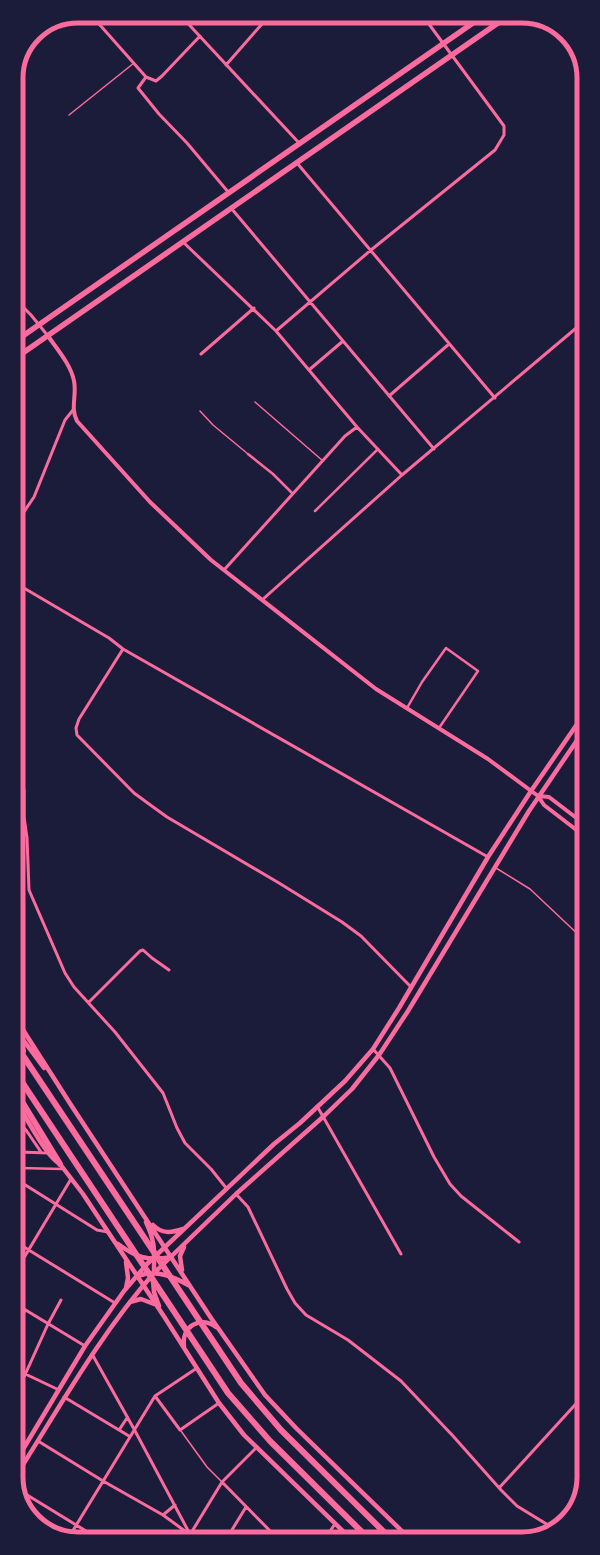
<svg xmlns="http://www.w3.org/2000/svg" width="600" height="1555" font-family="Georgia,serif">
  <rect width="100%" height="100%" fill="#1b1b3a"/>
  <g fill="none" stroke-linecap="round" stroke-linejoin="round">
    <path stroke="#ff6b9d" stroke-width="1.5" d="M 69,115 L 134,63
      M 255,402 L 323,461
      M 200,411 L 213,425 L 248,454
      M 496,868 L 530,889 L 583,939
      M 181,1431 L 207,1467 L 222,1482"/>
    <path stroke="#ff6b9d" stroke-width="2.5" d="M 248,454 L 273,474 L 292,493
      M 315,511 L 378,449
      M 407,708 L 422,682 L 446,648 L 478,671 L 439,728
      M 21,1124 L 21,1152
      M 19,1168 L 63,1169"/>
    <path stroke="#ff6b9d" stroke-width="3" d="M 92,16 L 146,77 L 138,88 L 159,114 L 187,143 L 229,193
      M 181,16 L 300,144
      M 226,65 L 269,16
      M 146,77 L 156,81 L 162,76 L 200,36
      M 297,163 L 495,398
      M 231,208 L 434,449
      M 183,242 L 276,331 L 357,427 L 402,475
      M 17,301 L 31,315 L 48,336
      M 276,331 L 371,250 L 495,150 L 504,135 L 504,126 L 423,16
      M 201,354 L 254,308
      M 309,370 L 343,341
      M 389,396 L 449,344
      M 17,522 L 34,497 L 65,420 L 73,410
      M 224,570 L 345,436 L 357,427
      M 17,584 L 109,638 L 123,649 L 488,857
      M 262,600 L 402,475 L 581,324
      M 123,649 L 79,719 L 76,728 L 77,735 L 134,793 L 149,804 L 167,817 L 279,883 L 342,922 L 361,936 L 411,987
      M 18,763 L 24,790 L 24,817 L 27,838 L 29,890 L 65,973 L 74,987 L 115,1032 L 163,1093 L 177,1128 L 185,1143 L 211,1169 L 227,1189
      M 18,818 L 24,817
      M 89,1002 L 140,951 L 143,950 L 152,958 L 169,970
      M 373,1049 L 390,1068 L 434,1157 L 450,1184 L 461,1196 L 519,1242
      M 317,1106 L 401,1254
      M 18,1122 L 26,1130 L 41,1152
      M 18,1152 L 49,1153
      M 19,1181 L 97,1230 L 108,1232
      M 236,1194 L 248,1207 L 287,1289 L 295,1303 L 306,1315 L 348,1340 L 401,1381 L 453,1436 L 501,1490 L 517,1506 L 553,1528
      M 19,1244 L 115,1303
      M 19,1266 L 71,1179
      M 19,1306 L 85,1346
      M 19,1325 L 25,1310
      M 92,1354 L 134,1429 L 192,1538
      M 19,1371 L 59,1390
      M 19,1388 L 48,1324 L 61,1300
      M 155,1396 L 180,1430 L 219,1403
      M 64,1397 L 129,1436
      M 119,1430 L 127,1418
      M 38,1441 L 103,1481 L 163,1515 L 189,1534
      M 222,1482 L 277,1538
      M 499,1488 L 584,1395
      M 19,1490 L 99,1539
      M 163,1515 L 175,1505
      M 69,1537 L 155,1396 L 197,1368
      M 326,1537 L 335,1524
      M 188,1538 L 222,1482 L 257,1447
      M 227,1538 L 246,1507"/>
    <path stroke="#ff6b9d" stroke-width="4" d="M 48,336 C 57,349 71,365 74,381 C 77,395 70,408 77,421 L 150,502 L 211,560 L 376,689 L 488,759 L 538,796 L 544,805 L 583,835
      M 538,796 L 549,797 L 583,823"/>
    <path stroke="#ff6b9d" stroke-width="4.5" d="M 18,1022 L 71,1105 L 211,1318 L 265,1395 L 296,1428 L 408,1537
      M 18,1033 L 44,1068
      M 18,1105 C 28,1120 46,1156 60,1164 L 83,1194 L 165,1318 L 219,1403 L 244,1435 L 349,1537
      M 146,1222 C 156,1244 154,1250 154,1273
      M 153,1225 C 162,1234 171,1233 183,1229
      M 118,1244 C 137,1258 147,1261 172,1257
      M 182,1270 L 180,1256 L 184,1247
      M 138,1276 C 157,1269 174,1277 190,1286
      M 153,1281 L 154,1292 L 159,1306
      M 126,1288 L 128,1278 L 126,1262
      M 130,1302 L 141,1299 L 154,1304
      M 184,1346 C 181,1327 200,1315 216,1327
      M 19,1456 L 85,1346 L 124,1291 L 147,1264 L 274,1144 L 300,1123 L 345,1081 L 373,1049 L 399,1008 L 488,857 L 531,791 L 582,717
      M 19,1471 C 62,1403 101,1333 154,1273 L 236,1194 L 324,1116 L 352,1089 L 379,1055 L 408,1011 L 529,811 L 582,733"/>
    <path stroke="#ff6b9d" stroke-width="5.5" d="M 17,340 L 483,16
      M 17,357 L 508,16"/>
    <path stroke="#ff6b9d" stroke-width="6" d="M 18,1041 L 23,1051
      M 18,1048 L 241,1383 L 281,1430 L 389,1537
      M 18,1076 L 228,1393 L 270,1441 L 367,1537
      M 18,1095 L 60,1164"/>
  </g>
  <path d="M0 0H600V1555H0ZM78 23H522A55 55 0 0 1 577 78V1477A55 55 0 0 1 522 1532H78A55 55 0 0 1 23 1477V78A55 55 0 0 1 78 23Z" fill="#1b1b3a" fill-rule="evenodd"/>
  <path fill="none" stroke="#ff6b9d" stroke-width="5" d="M78 23H522A55 55 0 0 1 577 78V1477A55 55 0 0 1 522 1532H78A55 55 0 0 1 23 1477V78A55 55 0 0 1 78 23Z"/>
</svg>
